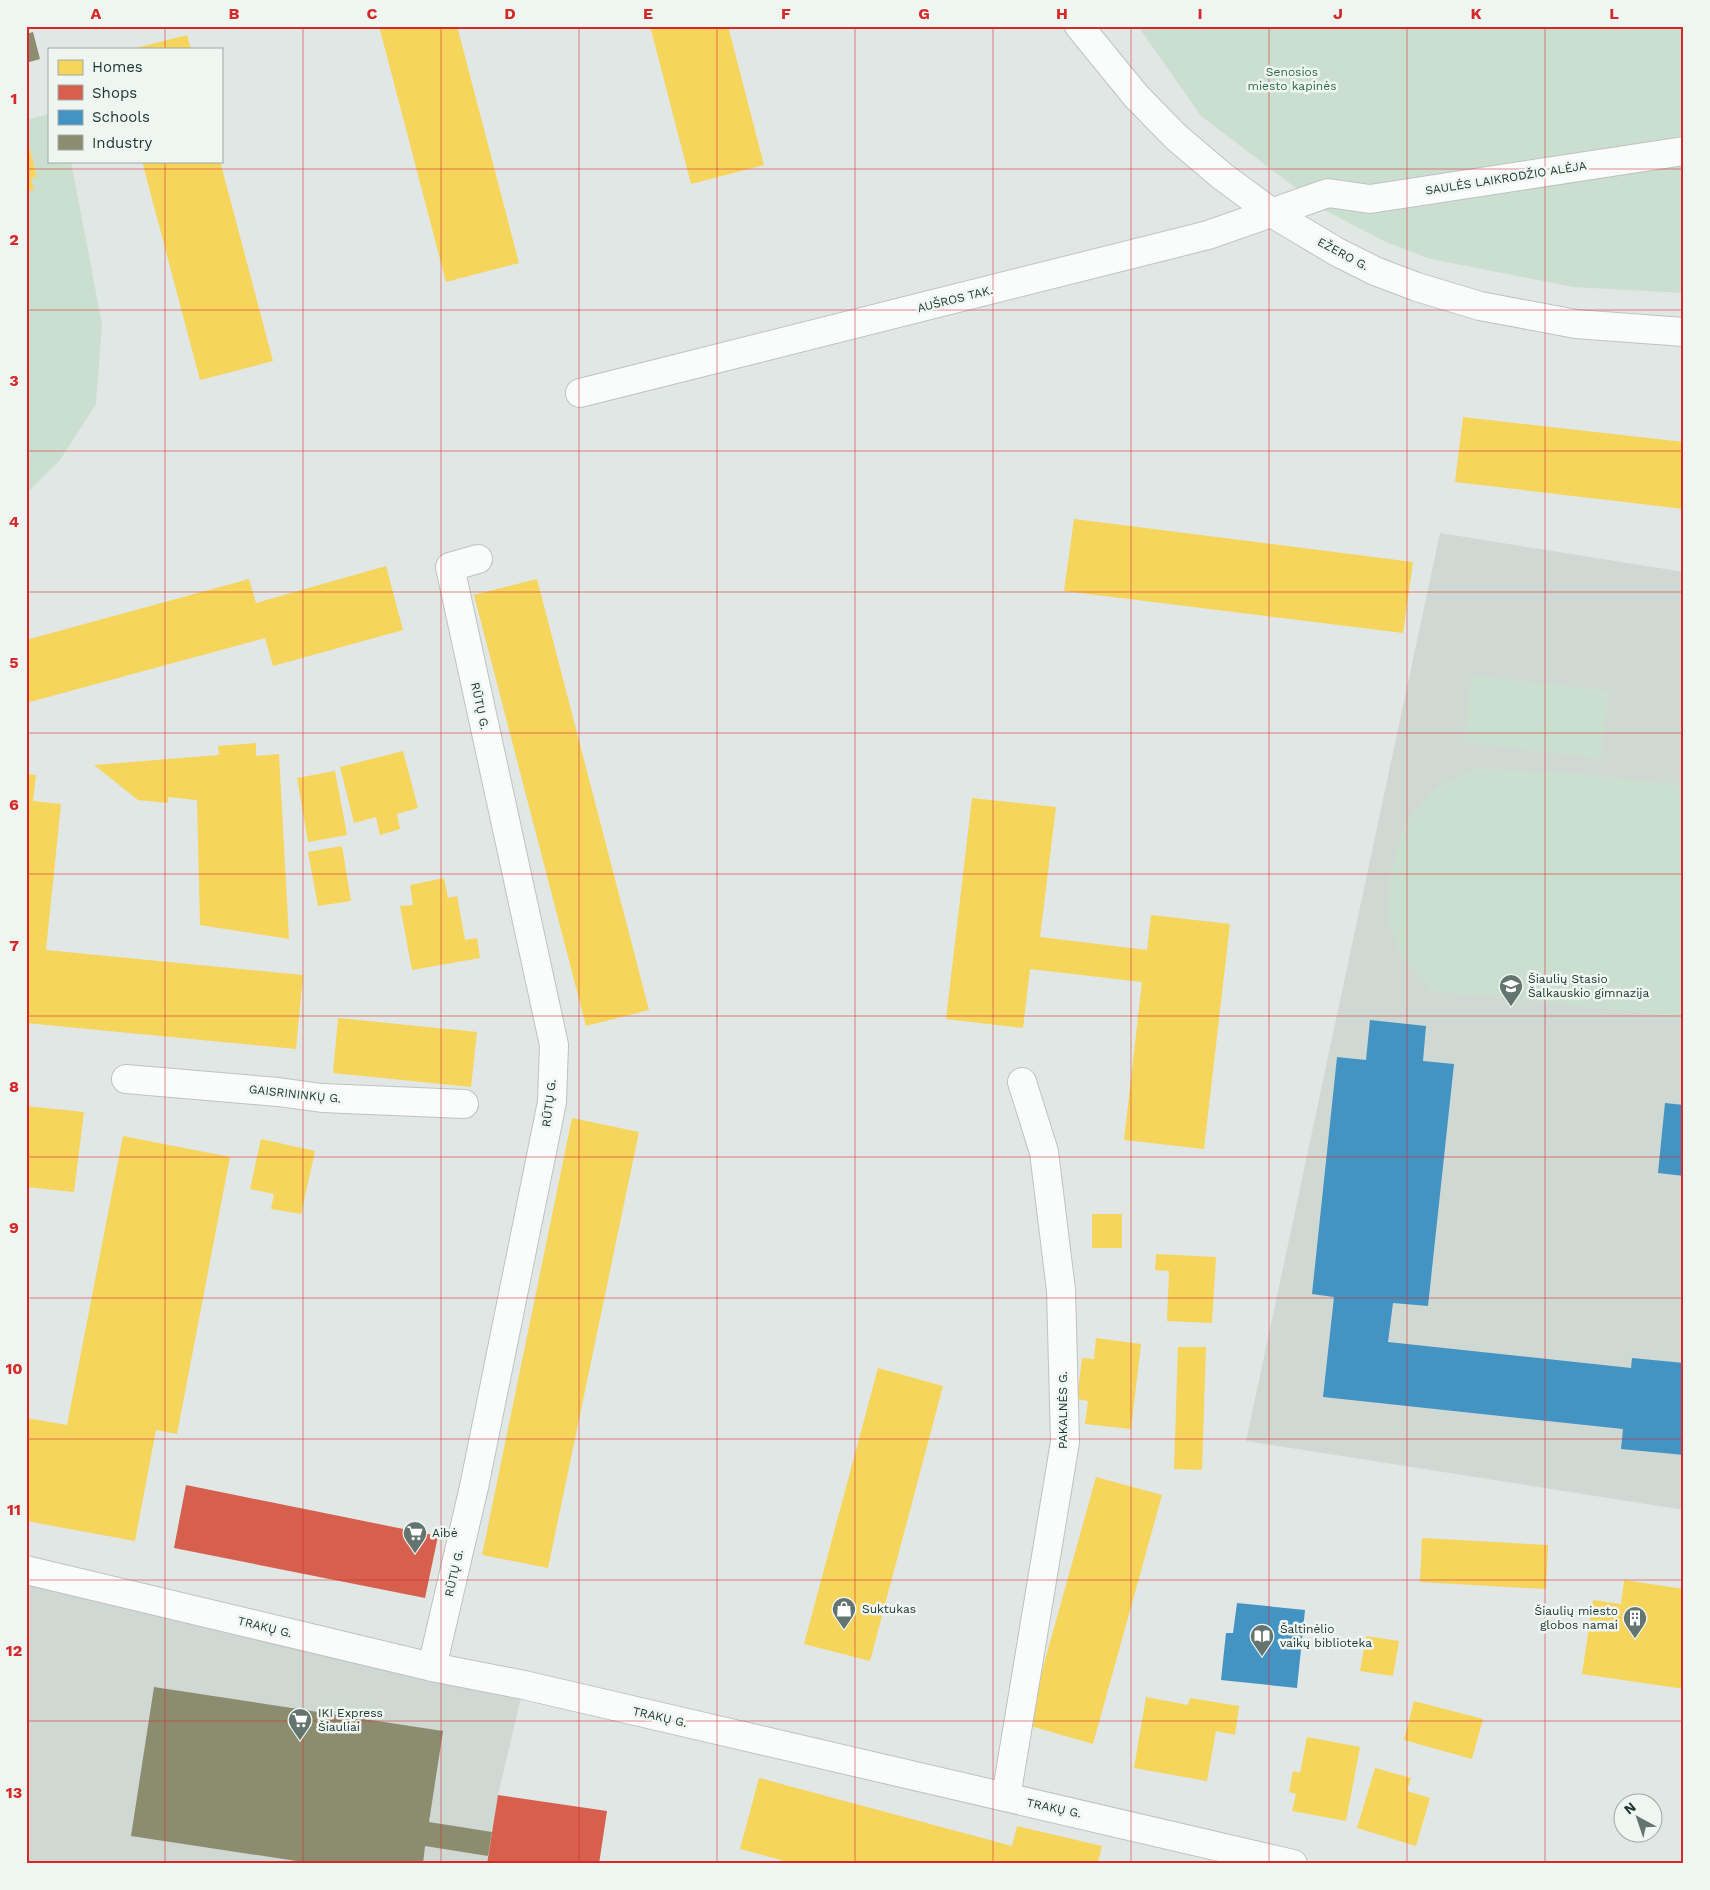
<svg xmlns="http://www.w3.org/2000/svg" width="1710" height="1890" font-family="'Work Sans',sans-serif">
  <rect width="100%" height="100%" fill="#e1e7e4"/>
  <path fill="#d0d8d4" d="M 1440,533 L 1684,572 L 1684,1510 L 1246,1441 Z
    M 26,1584 L 524,1685 L 498,1795 L 487,1864 L 26,1864 Z"/>
  <path fill="#cbdfd0" d="M 1138,26 L 1684,26 L 1684,293 L 1573,287 L 1431,259 L 1386,242 L 1326,211 L 1201,116 Z
    M 49,114 L 49,161 L 71,161 L 102,324 L 96,404 L 60,460 L 26,494 L 26,192 L 33,190 L 31,178 L 37,177 L 26,131 L 26,120 Z
    M 1472,675 L 1609,691 L 1600,759 L 1464,742 Z
    M 1474,768 L 1583,774 L 1684,785 L 1684,1017 L 1432,991 L 1401,957 L 1389,920 L 1390,877 L 1405,822 L 1437,787 Z"/>
  <path fill="#f6d55c" d="M 379,26 L 457,26 L 519,263 L 446,282 Z
    M 650,26 L 728,26 L 764,165 L 691,184 Z
    M 187,35 L 191,49 L 136,49 L 136,48 Z
    M 26,141 L 28,141 L 37,177 L 31,178 L 34,190 L 26,192 Z
    M 142,161 L 220,161 L 273,361 L 200,380 Z
    M 1463,417 L 1684,442 L 1684,509 L 1455,482 Z
    M 1074,519 L 1413,562 L 1403,633 L 1064,591 Z
    M 386,566 L 403,630 L 273,666 L 265,638 L 26,703 L 26,640 L 249,579 L 256,603 Z
    M 537,579 L 649,1010 L 586,1026 L 474,595 Z
    M 256,743 L 256,756 L 279,754 L 289,939 L 200,925 L 197,800 L 168,797 L 168,803 L 138,800 L 94,765 L 219,755 L 218,746 Z
    M 403,751 L 418,808 L 397,814 L 400,829 L 380,835 L 376,817 L 354,823 L 340,767 Z
    M 335,771 L 347,835 L 308,842 L 297,778 Z
    M 26,774 L 36,775 L 33,801 L 61,804 L 46,950 L 303,975 L 296,1049 L 26,1023 Z
    M 972,798 L 1056,807 L 1040,937 L 1147,950 L 1151,915 L 1230,924 L 1204,1149 L 1124,1140 L 1142,982 L 1030,969 L 1023,1028 L 946,1019 Z
    M 342,846 L 351,901 L 318,906 L 308,852 Z
    M 444,878 L 448,898 L 457,896 L 465,940 L 477,938 L 480,958 L 412,970 L 400,906 L 413,905 L 410,885 Z
    M 338,1018 L 477,1032 L 471,1087 L 333,1073 Z
    M 26,1106 L 84,1112 L 74,1192 L 26,1187 Z
    M 572,1118 L 639,1132 L 548,1568 L 482,1555 Z
    M 123,1136 L 230,1157 L 177,1434 L 156,1430 L 135,1541 L 26,1521 L 26,1418 L 67,1425 Z
    M 261,1139 L 315,1151 L 301,1214 L 271,1209 L 274,1194 L 250,1189 Z
    M 1092,1214 L 1122,1214 L 1122,1248 L 1092,1248 Z
    M 1156,1254 L 1216,1257 L 1212,1323 L 1167,1321 L 1169,1271 L 1155,1270 Z
    M 1096,1338 L 1141,1344 L 1131,1429 L 1085,1424 L 1088,1401 L 1077,1399 L 1082,1358 L 1094,1359 Z
    M 1178,1347 L 1206,1347 L 1202,1470 L 1174,1469 Z
    M 878,1368 L 943,1386 L 870,1661 L 804,1644 Z
    M 1096,1477 L 1162,1495 L 1093,1744 L 1027,1725 Z
    M 1422,1538 L 1548,1545 L 1546,1589 L 1420,1582 Z
    M 1624,1580 L 1684,1589 L 1684,1689 L 1582,1674 L 1593,1600 L 1621,1604 Z
    M 1366,1636 L 1399,1641 L 1393,1676 L 1360,1671 Z
    M 1146,1697 L 1188,1705 L 1190,1698 L 1239,1706 L 1235,1735 L 1216,1731 L 1207,1781 L 1134,1768 Z
    M 1414,1701 L 1483,1719 L 1472,1759 L 1404,1740 Z
    M 1307,1737 L 1360,1747 L 1346,1821 L 1292,1811 L 1296,1794 L 1289,1792 L 1293,1771 L 1300,1773 Z
    M 1375,1768 L 1411,1778 L 1407,1791 L 1430,1798 L 1416,1846 L 1357,1828 Z
    M 759,1778 L 1012,1846 L 1017,1826 L 1102,1846 L 1098,1862 L 1104,1864 L 796,1864 L 740,1849 Z"/>
  <path fill="#d6604d" d="M 186,1485 L 438,1536 L 425,1598 L 174,1548 Z
    M 498,1795 L 607,1811 L 599,1864 L 487,1864 Z"/>
  <path fill="#4393c3" d="M 1370,1020 L 1426,1026 L 1423,1061 L 1454,1064 L 1428,1306 L 1393,1303 L 1388,1342 L 1631,1368 L 1632,1358 L 1684,1363 L 1684,1455 L 1621,1449 L 1623,1429 L 1323,1397 L 1334,1297 L 1312,1294 L 1337,1057 L 1366,1060 Z
    M 1665,1103 L 1684,1105 L 1684,1176 L 1658,1173 Z
    M 1237,1603 L 1305,1610 L 1297,1688 L 1221,1680 L 1226,1633 L 1233,1633 Z"/>
  <path fill="#8c8c6e" d="M 33,32 L 40,59 L 26,63 L 26,34 Z
    M 154,1687 L 443,1731 L 429,1822 L 492,1832 L 488,1856 L 425,1846 L 423,1864 L 316,1864 L 131,1836 Z"/>
  <g fill="none" stroke-linecap="round" stroke-linejoin="round">
    <g stroke="#bec3c1" stroke-width="30">
      <path id="street" d="M 580,393 L 1208,235 L 1328,193 L 1370,199 L 1684,151
        M 126,1079 L 278,1092 L 322,1098 L 464,1104
        M 26,1570 L 432,1667 L 524,1685 L 1293,1864
        M 432,1667 L 474,1487 L 552,1102 L 554,1045 L 450,567 L 478,559
        M 1006,1797 L 1065,1442 L 1061,1290 L 1044,1152 L 1022,1082"/>
    </g>
    <g stroke="#bec4c1" stroke-width="30">
      <path id="secondary" d="M 1079,26 L 1136,96 L 1176,137 L 1222,176 L 1272,213 L 1337,252 L 1375,271 L 1417,287 L 1480,306 L 1576,324 L 1684,332"/>
    </g>
    <use href="#street" stroke="#fafbfb" stroke-width="28"/>
    <use href="#secondary" stroke="#fafbfb" stroke-width="28"/>
  </g>
  <path fill="none" stroke="#d62828" stroke-width="1" stroke-opacity="0.55" d="M 165,26 L 165,49M 303,26 L 303,1864M 441,26 L 441,1864M 579,26 L 579,1864M 717,26 L 717,1864M 855,26 L 855,1864M 993,26 L 993,1864M 1131,26 L 1131,1864M 1269,26 L 1269,1864M 1407,26 L 1407,1864M 1545,26 L 1545,1864M 165,161 L 165,1864M 26,169 L 1684,169M 26,310 L 1684,310M 26,451 L 1684,451M 26,592 L 1684,592M 26,733 L 1684,733M 26,874 L 1684,874M 26,1016 L 1684,1016M 26,1157 L 1684,1157M 26,1298 L 1684,1298M 26,1439 L 1684,1439M 26,1580 L 1684,1580M 26,1721 L 1684,1721"/>
  <defs>
    <g id="school-pin" transform="scale(1.25)"><path d="M0 17L-7.5 6A9.5 9.5 0 1 1 7.5 6Z" fill="#647570" stroke="#eff6f2"/><path d="M0-5L7-2L0 1L-7-2ZM-4 1L0 2.5L4 1V4Q0 6-4 4Z" fill="#fff"/></g>
    <g id="supermarket-pin" transform="scale(1.25)"><path d="M0 17L-7.5 6A9.5 9.5 0 1 1 7.5 6Z" fill="#647570" stroke="#eff6f2"/><path d="M-6-5.5h2.5l.6 2H6L4.5 2H-2.5L-4.4-4H-6ZM-1.5 3.2a1.3 1.3 0 1 0 .1 0ZM3 3.2a1.3 1.3 0 1 0 .1 0Z" fill="#fff"/></g>
    <g id="shop-pin" transform="scale(1.25)"><path d="M0 17L-7.5 6A9.5 9.5 0 1 1 7.5 6Z" fill="#647570" stroke="#eff6f2"/><path d="M-5-2.5h2.3a2.7 3.5 0 0 1 5.4 0H5L5.5 6h-11ZM-1.5-2.5h3a1.5 2.3 0 0 0-3 0Z" fill="#fff"/></g>
    <g id="building-pin" transform="scale(1.25)"><path d="M0 17L-7.5 6A9.5 9.5 0 1 1 7.5 6Z" fill="#647570" stroke="#eff6f2"/><path d="M-4-6H4V6H1V3H-1V6H-4ZM-2.5-4.3h1.7v1.8h-1.7ZM.8-4.3h1.7v1.8H.8ZM-2.5-1h1.7V.8h-1.7ZM.8-1h1.7V.8H.8Z" fill="#fff"/></g>
    <g id="library-pin" transform="scale(1.25)"><path d="M0 17L-7.5 6A9.5 9.5 0 1 1 7.5 6Z" fill="#647570" stroke="#eff6f2"/><path d="M-6-4Q-3-5.5-.7-3.5V5Q-3 3-6 4ZM6-4Q3-5.5 .7-3.5V5Q3 3 6 4Z" fill="#fff"/></g>
  </defs>
  <g fill-rule="evenodd">
    <use href="#school-pin" x="1511" y="986"/>
    <use href="#supermarket-pin" x="415" y="1533"/>
    <use href="#shop-pin" x="844" y="1609"/>
    <use href="#building-pin" x="1635" y="1618"/>
    <use href="#library-pin" x="1262" y="1636"/>
    <use href="#supermarket-pin" x="300" y="1720"/>
  </g>
  <g text-anchor="middle" dominant-baseline="central" stroke-width="5" stroke-linejoin="round" paint-order="stroke">
    <g font-size="12" fill="#2e6c43" stroke="#eff6f2">
      <text x="1292" y="72">Senosios<tspan x="1292" dy="14">miesto kapinės</tspan></text>
    </g>
    <g font-size="12" fill="#213831" stroke="#eff6f2">
      <text transform="translate(1506 178) rotate(-9)">SAULĖS LAIKRODŽIO ALĖJA</text>
      <text transform="translate(1343 254) rotate(28)">EŽERO G.</text>
      <text transform="translate(955 299) rotate(-14)">AUŠROS TAK.</text>
      <text transform="translate(480 706) rotate(78)">RŪTŲ G.</text>
      <text transform="translate(295 1094) rotate(6)">GAISRININKŲ G.</text>
      <text transform="translate(549 1103) rotate(-83)">RŪTŲ G.</text>
      <text transform="translate(1063 1410) rotate(-90)">PAKALNĖS G.</text>
      <text transform="translate(454 1573) rotate(-77)">RŪTŲ G.</text>
      <text transform="translate(265 1627) rotate(14)">TRAKŲ G.</text>
      <text transform="translate(660 1717) rotate(13)">TRAKŲ G.</text>
      <text transform="translate(1054 1808) rotate(12)">TRAKŲ G.</text>
    </g>
    <g font-size="12" fill="#213831" stroke="#eff6f2" text-anchor="start">
      <text x="1528" y="979">Šiaulių Stasio<tspan x="1528" dy="14">Šalkauskio gimnazija</tspan></text>
      <text x="432" y="1533">Aibė</text>
      <text x="862" y="1609">Suktukas</text>
      <text x="1618" y="1611" text-anchor="end">Šiaulių miesto<tspan x="1618" dy="14">globos namai</tspan></text>
      <text x="1280" y="1629">Šaltinėlio<tspan x="1280" dy="14">vaikų biblioteka</tspan></text>
      <text x="318" y="1713">IKI Express<tspan x="318" dy="14">Šiauliai</tspan></text>
    </g>
  </g>
  <rect width="1710" height="1890" fill="none" stroke="#eff6f2" stroke-width="55"/>
  <rect x="48" y="48" width="175" height="115" fill="#eff6f2" stroke="#9daaa5"/>
  <rect x="58" y="60" width="25" height="15" fill="#f6d55c" stroke="#9daaa5"/>
  <text x="92" y="72" font-size="15" fill="#213831">Homes</text>
  <rect x="58" y="85" width="25" height="15" fill="#d6604d" stroke="#9daaa5"/>
  <text x="92" y="98" font-size="15" fill="#213831">Shops</text>
  <rect x="58" y="110" width="25" height="15" fill="#4393c3" stroke="#9daaa5"/>
  <text x="92" y="122" font-size="15" fill="#213831">Schools</text>
  <rect x="58" y="135" width="25" height="15" fill="#8c8c6e" stroke="#9daaa5"/>
  <text x="92" y="148" font-size="15" fill="#213831">Industry</text>
  <g transform="translate(1638 1818) rotate(320)"><circle r="24" fill="#eff6f2" stroke="#9daaa5"/>
  <path d="M0-4L9 19L0 12L-9 19Z" fill="#647570"/>
  <text y="-8" font-size="14" font-weight="bold" text-anchor="middle" fill="#213831">N</text>
  </g>
  <rect x="28" y="28" width="1654" height="1834" fill="none" stroke="#d62828" stroke-width="2"/>
  <g font-size="16" text-anchor="middle" font-weight="bold" fill="#d62828">
    <text x="96" y="19">A</text>
    <text x="234" y="19">B</text>
    <text x="372" y="19">C</text>
    <text x="510" y="19">D</text>
    <text x="648" y="19">E</text>
    <text x="786" y="19">F</text>
    <text x="924" y="19">G</text>
    <text x="1062" y="19">H</text>
    <text x="1200" y="19">I</text>
    <text x="1338" y="19">J</text>
    <text x="1476" y="19">K</text>
    <text x="1614" y="19">L</text>
    <text x="14" y="104">1</text>
    <text x="14" y="245">2</text>
    <text x="14" y="386">3</text>
    <text x="14" y="527">4</text>
    <text x="14" y="668">5</text>
    <text x="14" y="810">6</text>
    <text x="14" y="951">7</text>
    <text x="14" y="1092">8</text>
    <text x="14" y="1233">9</text>
    <text x="14" y="1374">10</text>
    <text x="14" y="1515">11</text>
    <text x="14" y="1656">12</text>
    <text x="14" y="1798">13</text>
  </g>
</svg>
